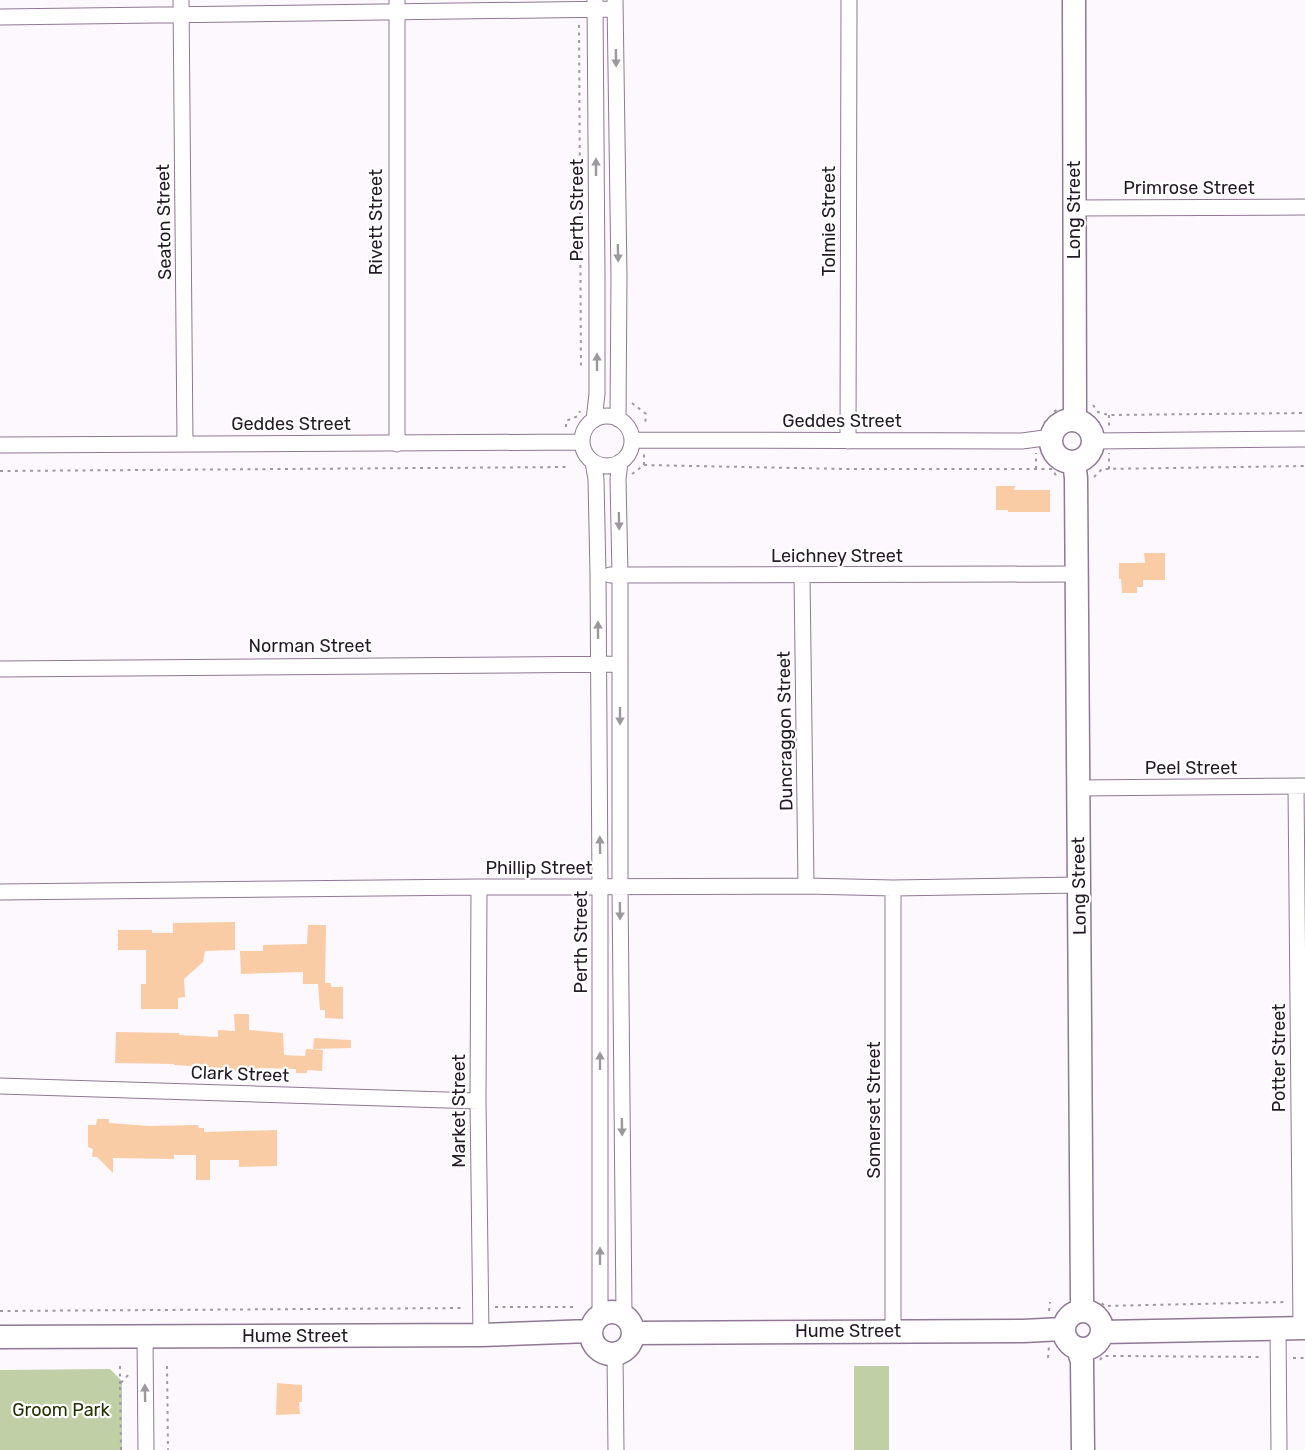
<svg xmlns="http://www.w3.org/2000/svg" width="1305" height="1450" font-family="Rubik,sans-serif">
  <rect width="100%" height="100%" fill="#fdf8fe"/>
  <path fill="#c1cfa7" d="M 854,1366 L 889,1366 L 889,1450 L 854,1450 Z
    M 110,1369 L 122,1381 L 122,1450 L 0,1450 L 0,1370 Z"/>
  <path fill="#facca5" d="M 996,486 L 1015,486 L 1014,490 L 1050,490 L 1050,512 L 1008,512 L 1008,510 L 996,510 Z
    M 1144,553 L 1165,553 L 1165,580 L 1143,580 L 1143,587 L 1137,587 L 1137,593 L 1122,593 L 1121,579 L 1119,579 L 1119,563 L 1145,563 Z
    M 235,922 L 235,950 L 205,951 L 203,962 L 184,979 L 185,997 L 178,998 L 178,1009 L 141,1009 L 141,984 L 146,984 L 146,950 L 118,950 L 118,930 L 152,930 L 152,933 L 173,933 L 173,923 Z
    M 308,925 L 326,925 L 325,983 L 331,983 L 331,987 L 343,987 L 343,1019 L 325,1018 L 325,1010 L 320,1010 L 318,984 L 303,984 L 303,972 L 241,974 L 240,951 L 263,951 L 263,945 L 307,944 Z
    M 234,1014 L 249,1014 L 249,1030 L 283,1033 L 284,1055 L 305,1056 L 306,1049 L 323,1050 L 322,1071 L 307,1070 L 307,1073 L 296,1073 L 296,1069 L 260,1068 L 233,1071 L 223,1071 L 223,1068 L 174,1065 L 174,1064 L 115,1063 L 116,1032 L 179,1033 L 179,1035 L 218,1037 L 218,1030 L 235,1031 Z
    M 314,1038 L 351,1040 L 351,1048 L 313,1049 Z
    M 97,1119 L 109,1119 L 109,1123 L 149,1126 L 198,1125 L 199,1128 L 204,1128 L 204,1132 L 277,1130 L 277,1166 L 239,1167 L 239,1160 L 210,1160 L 210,1180 L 196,1180 L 196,1155 L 174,1155 L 174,1159 L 113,1158 L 113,1173 L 97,1157 L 92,1157 L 93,1149 L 88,1147 L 88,1125 L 96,1125 Z
    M 277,1383 L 302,1385 L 302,1402 L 299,1402 L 300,1414 L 276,1415 Z"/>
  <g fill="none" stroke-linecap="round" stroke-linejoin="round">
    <g stroke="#8f7893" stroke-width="17">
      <path id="street" d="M 181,0 L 185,443
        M 397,0 L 397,444
        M 615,0 L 619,276 L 618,419
        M 0,17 L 615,9
        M 1073,208 L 1305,207
        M582 441a25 25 0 1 1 50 0a25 25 0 1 1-50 0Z
        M 594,420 L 597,394 L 597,276 L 595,1
        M 632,440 L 1022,441 L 1052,437
        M 848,441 L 849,0
        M 1093,441 L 1305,439
        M 0,445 L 582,442
        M 593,462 L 596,479 L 598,574 L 600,888 L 600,1315
        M 620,462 L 618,479 L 620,575 L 620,888 L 624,1315
        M 610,575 L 1076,574
        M 802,576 L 806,886
        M 0,669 L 620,664
        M 1296,787 L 1301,1328
        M 1078,788 L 1305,786
        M 479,887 L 478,1101 L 481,1335
        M 893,888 L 893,1331
        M 0,892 L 479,887 L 806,886 L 893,888 L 1079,885
        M 0,1086 L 478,1101
        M 1278,1329 L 1279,1450
        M 145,1337 L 146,1450
        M 615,1354 L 616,1450"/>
    </g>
    <g stroke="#8f7893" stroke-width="25">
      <path id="secondary" d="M 1074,0 L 1075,420
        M1051 441a21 21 0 1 1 42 0a21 21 0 1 1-42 0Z
        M 1074,462 L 1076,478 L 1082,1301 L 1084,1311
        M1064 1330a19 19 0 1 1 38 0a19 19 0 1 1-38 0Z
        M591 1333a21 21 0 1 1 42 0a21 21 0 1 1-42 0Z
        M 1102,1332 L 1305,1328
        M 633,1333 L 1023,1331 L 1063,1329
        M 0,1337 L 481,1335 L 590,1331
        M 1078,1349 L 1082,1361 L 1083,1450"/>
    </g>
    <path stroke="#9f98a0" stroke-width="2" stroke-dasharray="3 4.5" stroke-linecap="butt" d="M 579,25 L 581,370
      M 632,403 L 646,414 L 645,426
      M 1093,405 L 1098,412 L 1109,415 L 1305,413
      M 1109,415 L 1109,427
      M 1044,423 L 1057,409
      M 566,427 L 566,421 L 578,416 L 580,411
      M 644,465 L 644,453
      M 1036,469 L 1036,453
      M 1109,469 L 1109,453
      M 0,471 L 567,467
      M 632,474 L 644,465 L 846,469 L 1052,469 L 1057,477
      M 1094,477 L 1102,469 L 1305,466
      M 1102,1303 L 1104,1306 L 1287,1302
      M 495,1307 L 577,1307
      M 0,1311 L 465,1308
      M 1049,1311 L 1050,1302
      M 1048,1358 L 1049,1346
      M 1293,1358 L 1305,1358
      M 1100,1360 L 1103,1356 L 1118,1356 L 1263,1357
      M 167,1366 L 168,1450
      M 120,1384 L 120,1366
      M 121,1450 L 120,1384 L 130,1373"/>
    <use href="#street" stroke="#fff" stroke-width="15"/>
    <use href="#secondary" stroke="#fff" stroke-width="22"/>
  </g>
  <defs><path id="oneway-solid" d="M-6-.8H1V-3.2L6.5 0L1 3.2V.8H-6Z" transform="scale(1.5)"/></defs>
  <g fill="#9c989d">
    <use href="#oneway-solid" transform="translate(616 58) rotate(89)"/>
    <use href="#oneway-solid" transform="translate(596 167) rotate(-90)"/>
    <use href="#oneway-solid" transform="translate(618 253) rotate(89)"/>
    <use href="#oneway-solid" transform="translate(597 362) rotate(-90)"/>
    <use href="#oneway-solid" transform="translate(619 521) rotate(89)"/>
    <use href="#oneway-solid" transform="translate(598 630) rotate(-90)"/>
    <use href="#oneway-solid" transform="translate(620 716) rotate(90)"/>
    <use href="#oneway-solid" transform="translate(600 845) rotate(-91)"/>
    <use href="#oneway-solid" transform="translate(620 911) rotate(89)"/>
    <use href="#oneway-solid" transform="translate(600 1061) rotate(-90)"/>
    <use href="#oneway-solid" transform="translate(622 1127) rotate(89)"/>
    <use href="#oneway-solid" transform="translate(600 1256) rotate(-90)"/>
    <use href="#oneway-solid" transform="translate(145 1393) rotate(-91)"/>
  </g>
  <g text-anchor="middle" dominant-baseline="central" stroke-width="4.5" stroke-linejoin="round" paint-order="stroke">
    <g font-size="18" fill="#231a25" stroke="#fff">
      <text x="1189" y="188">Primrose Street</text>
      <text transform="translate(577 210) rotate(-90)">Perth Street</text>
      <text transform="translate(1074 210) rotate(-90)">Long Street</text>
      <text transform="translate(829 221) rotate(-90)">Tolmie Street</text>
      <text transform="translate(164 222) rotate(-91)">Seaton Street</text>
      <text transform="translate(376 222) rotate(-90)">Rivett Street</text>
      <text x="842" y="421">Geddes Street</text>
      <text x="291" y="424">Geddes Street</text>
      <text x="837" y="556">Leichney Street</text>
      <text x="310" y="646">Norman Street</text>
      <text transform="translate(785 731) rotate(-91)">Duncraggon Street</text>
      <text x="1191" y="768">Peel Street</text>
      <text x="539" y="868">Phillip Street</text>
      <text transform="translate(1079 886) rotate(-91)">Long Street</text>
      <text transform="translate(581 942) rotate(-90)">Perth Street</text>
      <text transform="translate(1279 1058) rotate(-90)">Potter Street</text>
      <text transform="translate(240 1074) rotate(2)">Clark Street</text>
      <text transform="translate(874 1110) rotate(-90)">Somerset Street</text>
      <text transform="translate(459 1111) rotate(-90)">Market Street</text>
      <text x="848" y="1331">Hume Street</text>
      <text x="295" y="1336">Hume Street</text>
    </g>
    <g font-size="18" fill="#243100" stroke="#fff">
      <text x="61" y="1410">Groom Park</text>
    </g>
  </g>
</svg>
